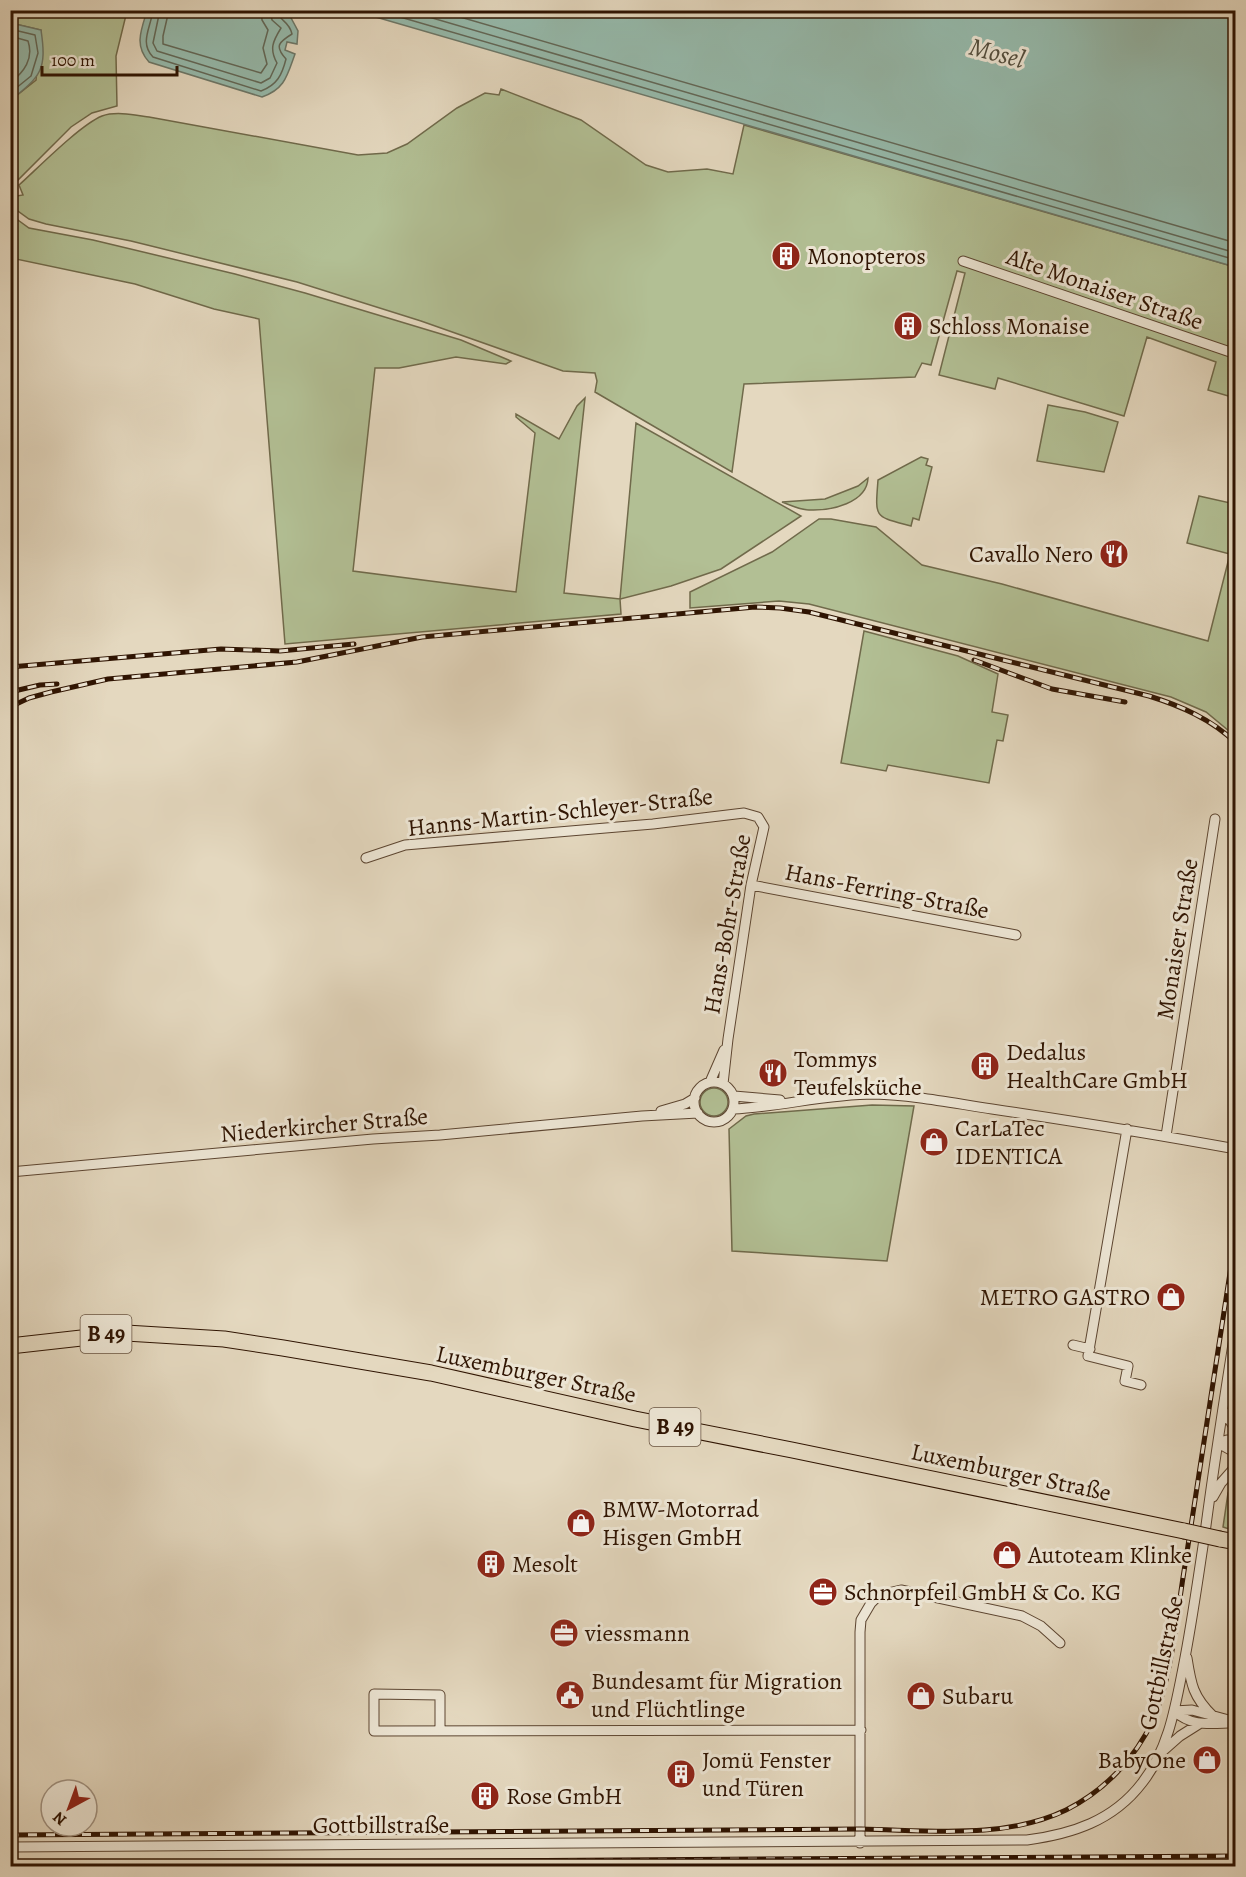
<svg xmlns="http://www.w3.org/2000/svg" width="1246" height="1877" font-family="Alegreya,serif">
  <rect width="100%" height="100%" fill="#e4d8bf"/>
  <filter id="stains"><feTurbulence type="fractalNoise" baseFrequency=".00333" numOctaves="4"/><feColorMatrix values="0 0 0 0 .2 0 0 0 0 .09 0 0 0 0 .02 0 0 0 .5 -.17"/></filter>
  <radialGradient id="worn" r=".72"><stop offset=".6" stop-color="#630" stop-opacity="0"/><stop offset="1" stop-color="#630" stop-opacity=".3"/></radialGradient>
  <path fill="#b2bf94" stroke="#706a4b" stroke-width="1.5" d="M 11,11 L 127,11 L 116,56 L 117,106 L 92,113 L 71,127 L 18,180 L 11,182 L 11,100 L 36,80 L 41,30 L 11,23 Z
    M 501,89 L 581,120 L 646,165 L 668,172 L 707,169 L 733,174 L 744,125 L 1235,267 L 1235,398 L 1208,390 L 1216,362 L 1147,337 L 1124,416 L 998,378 L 995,389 L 939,375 L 965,273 L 957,271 L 931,365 L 922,363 L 915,377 L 744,384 L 732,472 L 595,392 L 597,381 L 595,373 L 563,371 L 421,321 L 297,282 L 131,241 L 46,224 L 29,219 L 11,206 L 10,190 L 14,189 L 17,196 L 23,195 L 19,185 C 38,168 80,125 102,116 C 116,111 135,115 149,117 L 358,155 L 387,153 L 407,144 L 457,108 L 485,93 L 499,95 Z
    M 11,215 L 29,228 L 93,240 L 235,274 L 305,293 L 461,340 L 511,361 L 506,364 L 456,357 L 399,368 L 375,368 L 353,571 L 516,592 L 535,433 L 516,417 L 516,414 L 559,439 L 577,406 L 585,398 L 564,593 L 620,599 L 636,423 L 801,516 L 721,569 L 671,586 L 620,599 L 621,614 L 285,644 L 259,319 L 214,309 L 135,284 L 11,258 Z
    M 1048,405 L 1085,412 L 1118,422 L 1104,472 L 1037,461 Z
    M 921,457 L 928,459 L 926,465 L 932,467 L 919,520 L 913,518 L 911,526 C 874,516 875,519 878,480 Z
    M 868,478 C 867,503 831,511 809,510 C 800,510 790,505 782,502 L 825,499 L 858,486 Z
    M 1199,496 L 1235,504 L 1235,736 L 1206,712 L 1171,697 L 809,604 L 779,601 L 690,608 L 690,592 L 772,552 L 819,519 L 831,519 L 876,527 L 922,565 L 1002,584 L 1208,641 L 1230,554 L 1187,543 Z
    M 864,631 L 958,656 L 998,674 L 992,712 L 1008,715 L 1003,741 L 997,740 L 989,783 L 888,765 L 886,771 L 841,763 Z
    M700 1102a14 14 0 1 1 28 0a14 14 0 1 1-28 0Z
    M 872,1105 L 914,1106 L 887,1261 L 732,1251 L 729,1129 L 746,1116 L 754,1114 Z
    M 1235,1479 L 1235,1531 L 1223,1527 L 1228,1493 Z"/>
  <path fill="#96bbad" stroke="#6d7869" stroke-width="1.5" d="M 147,11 L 276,10 L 290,16 L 298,31 L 297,44 L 287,42 L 285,50 L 295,54 C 287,76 285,89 262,97 L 149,62 C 134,46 141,30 147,11 Z
    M 355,11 L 1235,11 L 1235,267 Z
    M 11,23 L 41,30 C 47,70 41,76 11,100 Z"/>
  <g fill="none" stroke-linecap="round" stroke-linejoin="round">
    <path stroke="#626858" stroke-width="1.5" d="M 153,10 C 151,27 139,43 153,57 L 261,91 C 277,85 282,75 286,59 C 274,46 279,42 292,34 C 289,20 278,21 277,10
      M 160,10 L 153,43 L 157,51 L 261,83 L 270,78 L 277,63 C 269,49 273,41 281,28 L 272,20 L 270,10
      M 169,10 L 163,36 L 163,44 L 261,73 L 267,64 L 263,48 L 268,30 L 262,20 L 261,10
      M 376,10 L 1236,260
      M 405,10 L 1236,253
      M 436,10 L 1236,243
      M 10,29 L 35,35 L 38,53 L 31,76 L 10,93
      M 10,36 L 28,41 C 34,59 24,72 10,83"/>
    <g stroke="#5c4531" stroke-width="11">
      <path id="street" d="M 963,261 L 1236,354
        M 366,858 L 405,845 L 653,824 L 744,813 L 758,817 L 764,827 L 751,885 L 728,1039 L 723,1084
        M 751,885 L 1016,935
        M 710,1082 L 724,1050
        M694 1102a20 20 0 1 1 40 0a20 20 0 1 1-40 0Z
        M 734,1096 L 780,1100
        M 733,1109 C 780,1107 826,1094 874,1094 C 914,1095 952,1103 992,1109 C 1073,1121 1154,1134 1236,1149
        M 661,1111 L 685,1104 L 695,1098
        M 1127,1129 L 1088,1356 L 1128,1366 L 1125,1381 L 1141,1385
        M 1166,1136 L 1215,819
        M 10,1172 L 373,1139 L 440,1135 L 642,1116 L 698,1113
        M 1073,1345 L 1090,1349
        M 1223,1410 L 1236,1430
        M 1218,1443 L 1236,1453
        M 1218,1443 L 1227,1440 L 1236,1441
        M 1213,1497 L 1221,1483 L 1236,1466
        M 1187,1658 C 1191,1684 1193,1697 1213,1716
        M 1174,1711 L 1192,1710 L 1236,1722
        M 1174,1711 C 1191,1726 1206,1724 1228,1723
        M 440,1731 L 440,1695 L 374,1694 L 374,1731 L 861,1730
        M 1163,1751 L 1180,1736 L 1199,1724
        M 860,1843 L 860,1632 L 861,1620 L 871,1603 L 879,1595 L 901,1590 L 1022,1616 L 1041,1626 L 1060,1643
        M 10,1847 L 1027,1840 C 1072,1834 1113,1821 1142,1783 C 1168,1750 1175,1709 1183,1668 C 1192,1623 1198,1578 1205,1533 C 1214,1464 1225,1394 1236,1325"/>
    </g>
    <g stroke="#2f1402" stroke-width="17">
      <path id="primary" d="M 10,1346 L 126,1333 L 224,1339 L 283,1348 L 431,1373 L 635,1419 L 792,1450 L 1184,1531
        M 1220,1539 L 1236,1542"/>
    </g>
    <use href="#street" stroke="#ede6d5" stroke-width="9"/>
    <use href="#primary" stroke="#e4d8bf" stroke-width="15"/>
    <g stroke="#2f1402" stroke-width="5">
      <path id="rail" d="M 974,660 L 1052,689 L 1125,702
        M 10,667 L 221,649 L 280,651 L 354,644
        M 10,692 L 40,685 L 57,684
        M 10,707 L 29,698 L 51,692 L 108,679 L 297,662 L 422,637 L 755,607 L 780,608 L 809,612 L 1149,696 C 1181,706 1211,719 1236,743
        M 10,1835 L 861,1829 C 928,1830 1004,1840 1066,1810 C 1104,1791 1135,1759 1153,1720 C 1172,1678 1177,1612 1185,1565 C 1202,1455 1219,1344 1236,1234
        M 10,1864 L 1236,1856"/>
    </g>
    <use href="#rail" stroke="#ede6d5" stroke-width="3" stroke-dasharray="9" stroke-linecap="butt"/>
    <g stroke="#2f1402" stroke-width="17" stroke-linecap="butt">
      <path id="primary-bridge" d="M 1184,1531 L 1220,1539"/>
    </g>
    <use href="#primary-bridge" stroke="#e4d8bf" stroke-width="15"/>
  </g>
  <defs>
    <g id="building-disc" transform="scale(1.5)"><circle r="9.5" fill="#8f2418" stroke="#ede6d5"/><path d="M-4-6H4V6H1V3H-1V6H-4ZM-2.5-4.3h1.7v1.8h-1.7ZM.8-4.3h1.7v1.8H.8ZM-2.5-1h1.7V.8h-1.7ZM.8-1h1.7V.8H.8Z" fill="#fff"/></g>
    <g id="restaurant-disc" transform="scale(1.5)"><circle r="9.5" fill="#8f2418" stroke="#ede6d5"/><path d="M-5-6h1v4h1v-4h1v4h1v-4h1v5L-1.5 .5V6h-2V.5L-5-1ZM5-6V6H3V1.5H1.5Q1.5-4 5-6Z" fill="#fff"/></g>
    <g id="shop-disc" transform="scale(1.5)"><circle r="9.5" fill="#8f2418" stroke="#ede6d5"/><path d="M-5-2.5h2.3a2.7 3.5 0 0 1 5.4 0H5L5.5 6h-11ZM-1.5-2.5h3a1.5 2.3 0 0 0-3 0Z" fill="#fff"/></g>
    <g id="office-disc" transform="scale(1.5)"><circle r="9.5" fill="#8f2418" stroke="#ede6d5"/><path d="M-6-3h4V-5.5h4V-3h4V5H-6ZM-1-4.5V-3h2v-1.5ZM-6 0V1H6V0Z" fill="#fff"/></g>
    <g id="civic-disc" transform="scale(1.5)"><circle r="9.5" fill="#8f2418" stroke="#ede6d5"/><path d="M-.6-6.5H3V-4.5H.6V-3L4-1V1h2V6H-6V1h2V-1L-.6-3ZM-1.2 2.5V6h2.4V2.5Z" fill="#fff"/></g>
  </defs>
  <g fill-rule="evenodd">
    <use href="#building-disc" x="786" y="256"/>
    <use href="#building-disc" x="908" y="326"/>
    <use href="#restaurant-disc" x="1114" y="554"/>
    <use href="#building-disc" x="985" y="1066"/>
    <use href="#restaurant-disc" x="773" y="1073"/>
    <use href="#shop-disc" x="934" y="1142"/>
    <use href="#shop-disc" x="1171" y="1297"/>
    <use href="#shop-disc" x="581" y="1523"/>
    <use href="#shop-disc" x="1007" y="1555"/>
    <use href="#building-disc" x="491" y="1564"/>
    <use href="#office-disc" x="823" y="1592"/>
    <use href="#office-disc" x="564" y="1633"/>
    <use href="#civic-disc" x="570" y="1695"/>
    <use href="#shop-disc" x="921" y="1696"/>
    <use href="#shop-disc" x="1207" y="1760"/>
    <use href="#building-disc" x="681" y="1774"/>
    <use href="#building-disc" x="485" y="1796"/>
  </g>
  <g text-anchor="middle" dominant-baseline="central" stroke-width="6" stroke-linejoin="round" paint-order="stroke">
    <g fill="#ede6d5" stroke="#685341" stroke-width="1.5">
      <rect x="80.5" y="1315" width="51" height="38" rx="4.5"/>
      <rect x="649.5" y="1408" width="51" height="38" rx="4.5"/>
    </g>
    <g font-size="22" font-weight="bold" fill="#2f1402">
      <text x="106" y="1334">B 49</text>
      <text x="675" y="1427">B 49</text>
    </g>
    <g font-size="24" fill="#2f1402" stroke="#ede6d5" text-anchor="start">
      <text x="807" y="256">Monopteros</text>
      <text x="929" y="326">Schloss Monaise</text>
      <text x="1093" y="554" text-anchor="end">Cavallo Nero</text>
      <text x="1006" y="1052">Dedalus<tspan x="1006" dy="28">HealthCare GmbH</tspan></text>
      <text x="794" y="1059">Tommys<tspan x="794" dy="28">Teufelsküche</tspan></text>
      <text x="955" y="1128">CarLaTec<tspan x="955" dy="28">IDENTICA</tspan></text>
      <text x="1150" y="1297" text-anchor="end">METRO GASTRO</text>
      <text x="602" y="1509">BMW-Motorrad<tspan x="602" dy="28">Hisgen GmbH</tspan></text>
      <text x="1028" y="1555">Autoteam Klinke</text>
      <text x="512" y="1564">Mesolt</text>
      <text x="844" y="1592">Schnorpfeil GmbH &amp; Co. KG</text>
      <text x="585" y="1633">viessmann</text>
      <text x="591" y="1681">Bundesamt für Migration<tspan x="591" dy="28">und Flüchtlinge</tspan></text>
      <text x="942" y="1696">Subaru</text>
      <text x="702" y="1760">Jomü Fenster<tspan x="702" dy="28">und Türen</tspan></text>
      <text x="1186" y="1760" text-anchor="end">BabyOne</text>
      <text x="506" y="1796">Rose GmbH</text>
    </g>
    <g font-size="24" fill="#2f1402" stroke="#ede6d5">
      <text transform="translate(1105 289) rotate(19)">Alte Monaiser Straße</text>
      <text transform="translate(560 812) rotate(-6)">Hanns-Martin-Schleyer-Straße</text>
      <text transform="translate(887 891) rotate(11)">Hans-Ferring-Straße</text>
      <text transform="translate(727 924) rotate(-80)">Hans-Bohr-Straße</text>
      <text transform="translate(1177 939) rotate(-81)">Monaiser Straße</text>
      <text transform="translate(324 1125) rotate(-5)">Niederkircher Straße</text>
      <text transform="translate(536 1374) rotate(12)">Luxemburger Straße</text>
      <text transform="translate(1011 1472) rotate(12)">Luxemburger Straße</text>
      <text transform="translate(1161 1663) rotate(-78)">Gottbillstraße</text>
      <text x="381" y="1825">Gottbillstraße</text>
    </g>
    <g font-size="26" font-style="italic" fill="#534e3e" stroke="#ede6d5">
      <text transform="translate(997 53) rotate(15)">Mosel</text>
    </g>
  </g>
  <rect width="1246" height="1877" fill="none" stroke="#e4d8bf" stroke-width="36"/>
  <rect x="12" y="12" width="1222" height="1853" fill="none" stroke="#2f1402" stroke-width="3"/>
  <rect x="18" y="18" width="1210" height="1841" fill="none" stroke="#2f1402" stroke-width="1.5"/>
  <g transform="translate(69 1808) rotate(221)"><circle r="28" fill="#ede6d5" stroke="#a19281" stroke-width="1.5"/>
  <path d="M0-4.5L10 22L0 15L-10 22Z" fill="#8f2418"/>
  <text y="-9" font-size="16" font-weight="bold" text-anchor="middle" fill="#2f1402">N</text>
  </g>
  <path d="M42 66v9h135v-9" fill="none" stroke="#2f1402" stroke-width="3"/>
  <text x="51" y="66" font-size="18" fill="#2f1402" stroke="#ede6d5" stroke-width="4.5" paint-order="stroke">100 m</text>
  <rect width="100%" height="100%" filter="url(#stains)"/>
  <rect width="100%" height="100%" fill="url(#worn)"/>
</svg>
